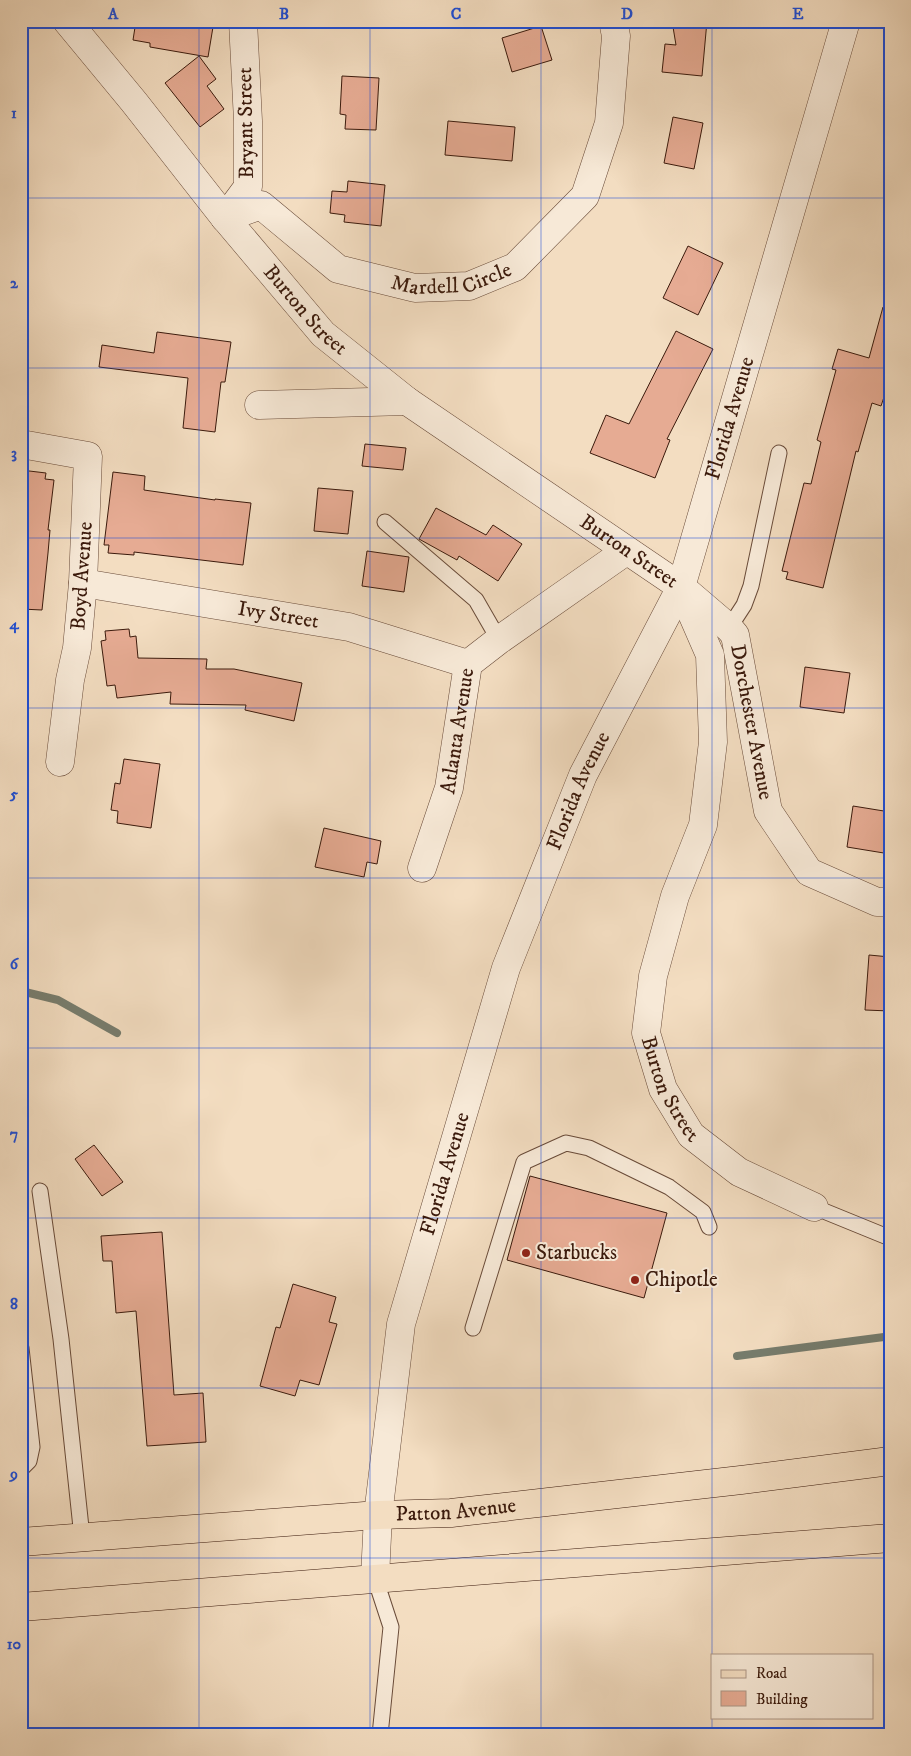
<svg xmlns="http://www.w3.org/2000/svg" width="911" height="1756" font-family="'IM FELL DW Pica',serif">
  <rect width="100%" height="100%" fill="#f3ddc1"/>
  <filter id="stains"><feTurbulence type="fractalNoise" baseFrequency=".004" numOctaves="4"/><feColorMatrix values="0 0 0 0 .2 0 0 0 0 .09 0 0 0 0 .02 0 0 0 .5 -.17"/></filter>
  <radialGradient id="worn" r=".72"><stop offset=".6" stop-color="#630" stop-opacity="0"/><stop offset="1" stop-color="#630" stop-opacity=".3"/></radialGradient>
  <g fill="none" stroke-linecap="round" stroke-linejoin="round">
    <path stroke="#767c6d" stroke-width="8" d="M 21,991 L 58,1000 L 117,1033
      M 737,1356 L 884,1337"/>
  </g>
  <path fill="#e6ab93" stroke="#3b1a0c" d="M 136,21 L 214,21 L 208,57 L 150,47 L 150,43 L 133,40 Z
    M 672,21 L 707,21 L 702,76 L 662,72 L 665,44 L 676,45 Z
    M 541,26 L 552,60 L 512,72 L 502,38 Z
    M 199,56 L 216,79 L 207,86 L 224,109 L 200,127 L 165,83 Z
    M 342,76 L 379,78 L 376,130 L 345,129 L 346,115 L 340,114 Z
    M 673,117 L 703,123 L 694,169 L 664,163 Z
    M 448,121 L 515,127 L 512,161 L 445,155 Z
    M 348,181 L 385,185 L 381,226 L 344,222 L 345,215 L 330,213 L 332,191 L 347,192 Z
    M 688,246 L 723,263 L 698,315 L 663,298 Z
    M 883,307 L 890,308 L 890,379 L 881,406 L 872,403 L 858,452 L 856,451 L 823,588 L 786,579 L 788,572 L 782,571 L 804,483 L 811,484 L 821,442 L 817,440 L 836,370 L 832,369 L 838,349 L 869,358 Z
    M 676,331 L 713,349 L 667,439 L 670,440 L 655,478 L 590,453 L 606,415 L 629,424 Z
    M 157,332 L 231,342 L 225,382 L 221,382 L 215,432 L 183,428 L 188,378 L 99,367 L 102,345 L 154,353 Z
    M 365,444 L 406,448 L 403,470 L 362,466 Z
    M 21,470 L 46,473 L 45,479 L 54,480 L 48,530 L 50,530 L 48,553 L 42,610 L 21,609 Z
    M 113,472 L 145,476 L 144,490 L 215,500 L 215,499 L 251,503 L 243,565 L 134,552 L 134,555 L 108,553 L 109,545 L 104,545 Z
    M 318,488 L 353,491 L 348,534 L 314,531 Z
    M 436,508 L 486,535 L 493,525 L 522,544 L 498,581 L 459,556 L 457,560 L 419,539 Z
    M 367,551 L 409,557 L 404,592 L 362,586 Z
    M 129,629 L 130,637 L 136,636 L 138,658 L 207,659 L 206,669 L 234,669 L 302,683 L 294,721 L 245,710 L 246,705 L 170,704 L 171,692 L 117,698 L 115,685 L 107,686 L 101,641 L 106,640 L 105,631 Z
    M 805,667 L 850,673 L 844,713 L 800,707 Z
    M 124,759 L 160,764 L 151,828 L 117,823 L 118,811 L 111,810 L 115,783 L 120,784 Z
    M 853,806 L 890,812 L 890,854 L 847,847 Z
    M 324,828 L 381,841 L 377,864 L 367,862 L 364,877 L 315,867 Z
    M 869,955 L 890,957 L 890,1011 L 865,1010 Z
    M 94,1145 L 123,1182 L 102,1196 L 75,1159 Z
    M 530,1176 L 667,1213 L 644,1298 L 507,1260 Z
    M 162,1232 L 174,1395 L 203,1393 L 206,1442 L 147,1446 L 136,1311 L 116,1313 L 112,1261 L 103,1261 L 101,1236 Z
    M 293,1284 L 336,1297 L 329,1322 L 337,1324 L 319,1385 L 300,1380 L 295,1396 L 260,1386 L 276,1327 L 280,1328 Z"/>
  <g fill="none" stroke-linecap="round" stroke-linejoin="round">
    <g stroke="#694b39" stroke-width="17">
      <path id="lane" d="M 385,522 L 476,600 L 499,640
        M 729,628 L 744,605 L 751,586 L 779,453
        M 40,1191 L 61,1339 L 82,1537
        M 814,1207 L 890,1238
        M 473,1328 L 524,1162 L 566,1143 L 589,1148 L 669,1187 L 703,1212 L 709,1227
        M 21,1348 L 32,1447 L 29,1461 L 21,1469
        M 375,1578 L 391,1627 L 380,1735"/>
    </g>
    <g stroke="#694b39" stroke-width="29">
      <g id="street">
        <path id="s1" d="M 67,21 L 134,102 L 225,218 L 323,334 L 407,401 L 681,587 L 729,628 L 735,635 L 768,811 L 809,872 L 877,902 L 890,902"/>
        <path id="s2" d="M 225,218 L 261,205 L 338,269 L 415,288 L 469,286 L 515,267 L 585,196 L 609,123 L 616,36 L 613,21"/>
        <path d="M 225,218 L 248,187 L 248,121 L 243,21"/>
        <path d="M 259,405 L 407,401"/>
        <path d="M 21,444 L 88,456 L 83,583 L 77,648 L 70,680 L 60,762"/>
        <path id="s3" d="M 83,583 L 349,627 L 468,664"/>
        <path id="s4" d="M 683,593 L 710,655 L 713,742 L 703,825 L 675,896 L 653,976 L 646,1033 L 663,1089 L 691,1135 L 739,1172 L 814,1207"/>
        <path id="s5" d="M 422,868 L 449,788 L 468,664 L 499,640 L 626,551"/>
        <path id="s6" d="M 375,1578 L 378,1515 L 401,1324 L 506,968 L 583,775 L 681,587 L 846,21"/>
      </g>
    </g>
    <g stroke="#3b1a0c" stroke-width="29">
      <g id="primary">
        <path id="s7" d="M 21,1542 L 378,1515 L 451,1513 L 741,1480 L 890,1461"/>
        <path d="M 21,1607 L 890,1538"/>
      </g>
    </g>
    <use href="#lane" stroke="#f7e9d7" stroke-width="15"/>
    <use href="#street" stroke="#f7e9d7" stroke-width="28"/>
    <use href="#primary" stroke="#f3ddc1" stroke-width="28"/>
  </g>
  <path fill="none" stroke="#1d4ed8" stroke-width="1" stroke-opacity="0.55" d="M 199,21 L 199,1735M 370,21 L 370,1735M 541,21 L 541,1735M 712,21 L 712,1655M 21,198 L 890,198M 21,368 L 890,368M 21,538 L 890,538M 21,708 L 890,708M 21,878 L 890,878M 21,1048 L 890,1048M 21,1218 L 890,1218M 21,1388 L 890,1388M 21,1558 L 890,1558M 712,1717 L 712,1735"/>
  <g fill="#8f2418" stroke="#f7e9d7" stroke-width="2">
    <circle cx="526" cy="1253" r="5"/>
    <circle cx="635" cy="1280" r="5"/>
  </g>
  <g text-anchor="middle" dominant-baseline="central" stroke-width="4" stroke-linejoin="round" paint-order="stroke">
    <g font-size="21" fill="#3b1a0c" stroke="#f7e9d7">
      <text transform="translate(246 123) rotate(-91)">Bryant Street</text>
      <text stroke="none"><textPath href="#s2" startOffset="255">Mardell Circle</textPath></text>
      <text stroke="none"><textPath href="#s1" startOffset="375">Burton Street</textPath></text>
      <text stroke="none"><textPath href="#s6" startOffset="1222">Florida Avenue</textPath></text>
      <text stroke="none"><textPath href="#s1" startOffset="780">Burton Street</textPath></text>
      <text transform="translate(82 576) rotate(-86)">Boyd Avenue</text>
      <text stroke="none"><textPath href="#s3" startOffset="198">Ivy Street</textPath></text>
      <text stroke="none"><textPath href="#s1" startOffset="1004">Dorchester Avenue</textPath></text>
      <text stroke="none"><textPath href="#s5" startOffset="142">Atlanta Avenue</textPath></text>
      <text stroke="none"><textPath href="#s6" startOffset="818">Florida Avenue</textPath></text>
      <text stroke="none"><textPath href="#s4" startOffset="516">Burton Street</textPath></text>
      <text stroke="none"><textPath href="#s6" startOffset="412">Florida Avenue</textPath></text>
      <text stroke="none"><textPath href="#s7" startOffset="436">Patton Avenue</textPath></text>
    </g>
    <g font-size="21" fill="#3b1a0c" stroke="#f7e9d7" text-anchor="start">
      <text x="536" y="1253">Starbucks</text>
      <text x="645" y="1280">Chipotle</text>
    </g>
  </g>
  <rect width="911" height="1756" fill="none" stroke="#f3ddc1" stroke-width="55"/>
  <rect x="711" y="1654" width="162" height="65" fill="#f7e9d7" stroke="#ac9686"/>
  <rect x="721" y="1670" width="25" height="8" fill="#f3ddc1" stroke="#ac9686"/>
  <text x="756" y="1678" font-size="15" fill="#3b1a0c">Road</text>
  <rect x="721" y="1691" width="25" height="15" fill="#e6ab93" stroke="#ac9686"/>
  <text x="756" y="1704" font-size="15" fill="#3b1a0c">Building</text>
  <rect x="28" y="28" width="856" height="1700" fill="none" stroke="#1d4ed8" stroke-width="2"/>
  <g font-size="16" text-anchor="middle" font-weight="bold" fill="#1d4ed8">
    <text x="113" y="19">A</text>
    <text x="284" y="19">B</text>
    <text x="456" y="19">C</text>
    <text x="627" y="19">D</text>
    <text x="798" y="19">E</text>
    <text x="14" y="118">1</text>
    <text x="14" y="288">2</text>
    <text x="14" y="458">3</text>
    <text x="14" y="629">4</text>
    <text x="14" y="799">5</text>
    <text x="14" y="969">6</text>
    <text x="14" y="1139">7</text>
    <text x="14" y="1309">8</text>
    <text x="14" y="1479">9</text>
    <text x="14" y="1649">10</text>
  </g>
  <rect width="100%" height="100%" filter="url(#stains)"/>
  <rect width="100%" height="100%" fill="url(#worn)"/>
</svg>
